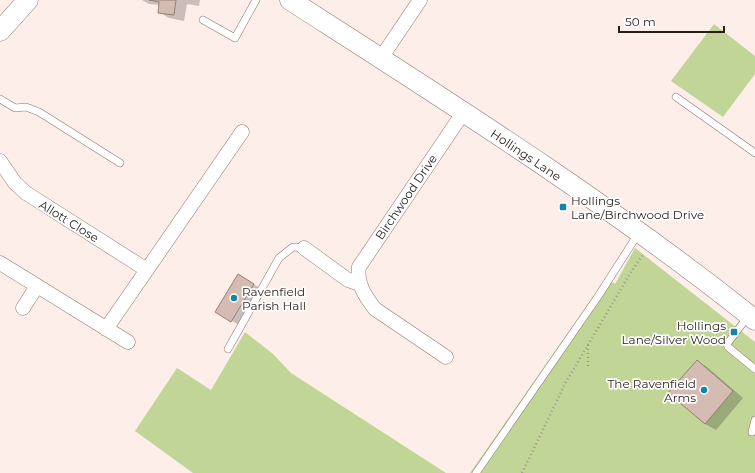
<svg xmlns="http://www.w3.org/2000/svg" width="755" height="473" font-family="Montserrat,sans-serif">
  <rect width="100%" height="100%" fill="#feeee9"/>
  <path fill="#c0d596" d="M 714,24 L 755,56 L 755,74 L 723,117 L 671,81 Z
    M 635,248 L 755,342 L 755,473 L 470,473 L 606,278 L 615,284 Z
    M 245,332 L 273,354 L 291,373 L 446,473 L 193,473 L 135,431 L 177,368 L 211,390 Z"/>
  <path fill="#0003" d="M 142,0 L 200,0 L 199,6 L 187,4 L 184,21 L 169,18 L 159,12 L 160,5 L 149,4 Z
    M 238,275 L 260,288 L 239,325 L 217,312 Z
    M 697,361 L 707,367 L 743,398 L 716,430 L 705,424 L 670,393 Z"/>
  <path fill="#d5bcb3" stroke="#967f76" d="M 149,0 L 176,0 L 174,15 L 158,13 L 159,2 Z
    M 238,274 L 254,284 L 231,322 L 215,312 Z
    M 697,360 L 733,391 L 705,424 L 668,393 Z"/>
  <g fill="none" stroke-linecap="round" stroke-linejoin="round">
    <g stroke="#8d766e" stroke-width="8">
      <path id="lane" d="M 203,20 L 235,38 L 256,0
        M 676,97 L 755,153
        M 0,99 L 15,108 L 26,107 L 39,112 L 120,163
        M 749,315 L 727,344 L 728,347 L 755,369
        M 228,349 L 279,258 L 293,247 L 304,248
        M 752,432 L 755,420
        M 476,473 L 599,295 L 638,234"/>
    </g>
    <g stroke="#8d766e" stroke-width="15">
      <path id="street" d="M 381,58 L 420,0
        M 0,161 L 15,183 L 26,193 L 147,270
        M 304,248 L 348,280 L 359,284
        M 0,263 L 128,342
        M 23,308 L 37,286
        M 106,329 L 242,132
        M 446,357 L 375,309 C 365,296 356,283 359,267 L 463,113"/>
    </g>
    <g stroke="#8d766e" stroke-width="21">
      <path id="secondary" d="M 290,0 C 447,101 609,203 755,320
        M 0,31 L 28,0"/>
    </g>
    <path stroke="#a49792" stroke-width="2.5" stroke-dasharray="1 3" stroke-linecap="butt" d="M 588,345 L 588,369
      M 522,473 L 566,382 L 631,272 L 643,255"/>
    <use href="#lane" stroke="#fff" stroke-width="7"/>
    <use href="#street" stroke="#fff" stroke-width="14"/>
    <use href="#secondary" stroke="#fff" stroke-width="20"/>
  </g>
  <g fill="#1384ab" stroke="#fff" stroke-width="1.5">
    <rect x="559" y="203" width="8" height="8" rx="2"/>
    <circle cx="234" cy="298" r="4"/>
    <rect x="730" y="328" width="8" height="8" rx="2"/>
    <circle cx="704" cy="390" r="4"/>
  </g>
  <g text-anchor="middle" dominant-baseline="central" stroke-width="3.5" stroke-linejoin="round" paint-order="stroke">
    <g font-size="12" fill="#271e1a" stroke="#fff">
      <text transform="translate(526 155) rotate(34)">Hollings Lane</text>
      <text transform="translate(406 197) rotate(-56)">Birchwood Drive</text>
      <text transform="translate(69 221) rotate(32)">Allott Close</text>
    </g>
    <g font-size="12" fill="#271e1a" stroke="#fff" text-anchor="start">
      <text x="571" y="200">Hollings<tspan x="571" dy="14">Lane/Birchwood Drive</tspan></text>
      <text x="242" y="291">Ravenfield<tspan x="242" dy="14">Parish Hall</tspan></text>
      <text x="726" y="325" text-anchor="end">Hollings<tspan x="726" dy="14">Lane/Silver Wood</tspan></text>
      <text x="696" y="383" text-anchor="end">The Ravenfield<tspan x="696" dy="14">Arms</tspan></text>
    </g>
  </g>
  <path d="M619 26v6h105v-6" fill="none" stroke="#271e1a" stroke-width="2"/>
  <text x="625" y="26" font-size="12" fill="#271e1a" stroke="#ffffff" stroke-width="3" paint-order="stroke">50 m</text>
</svg>
